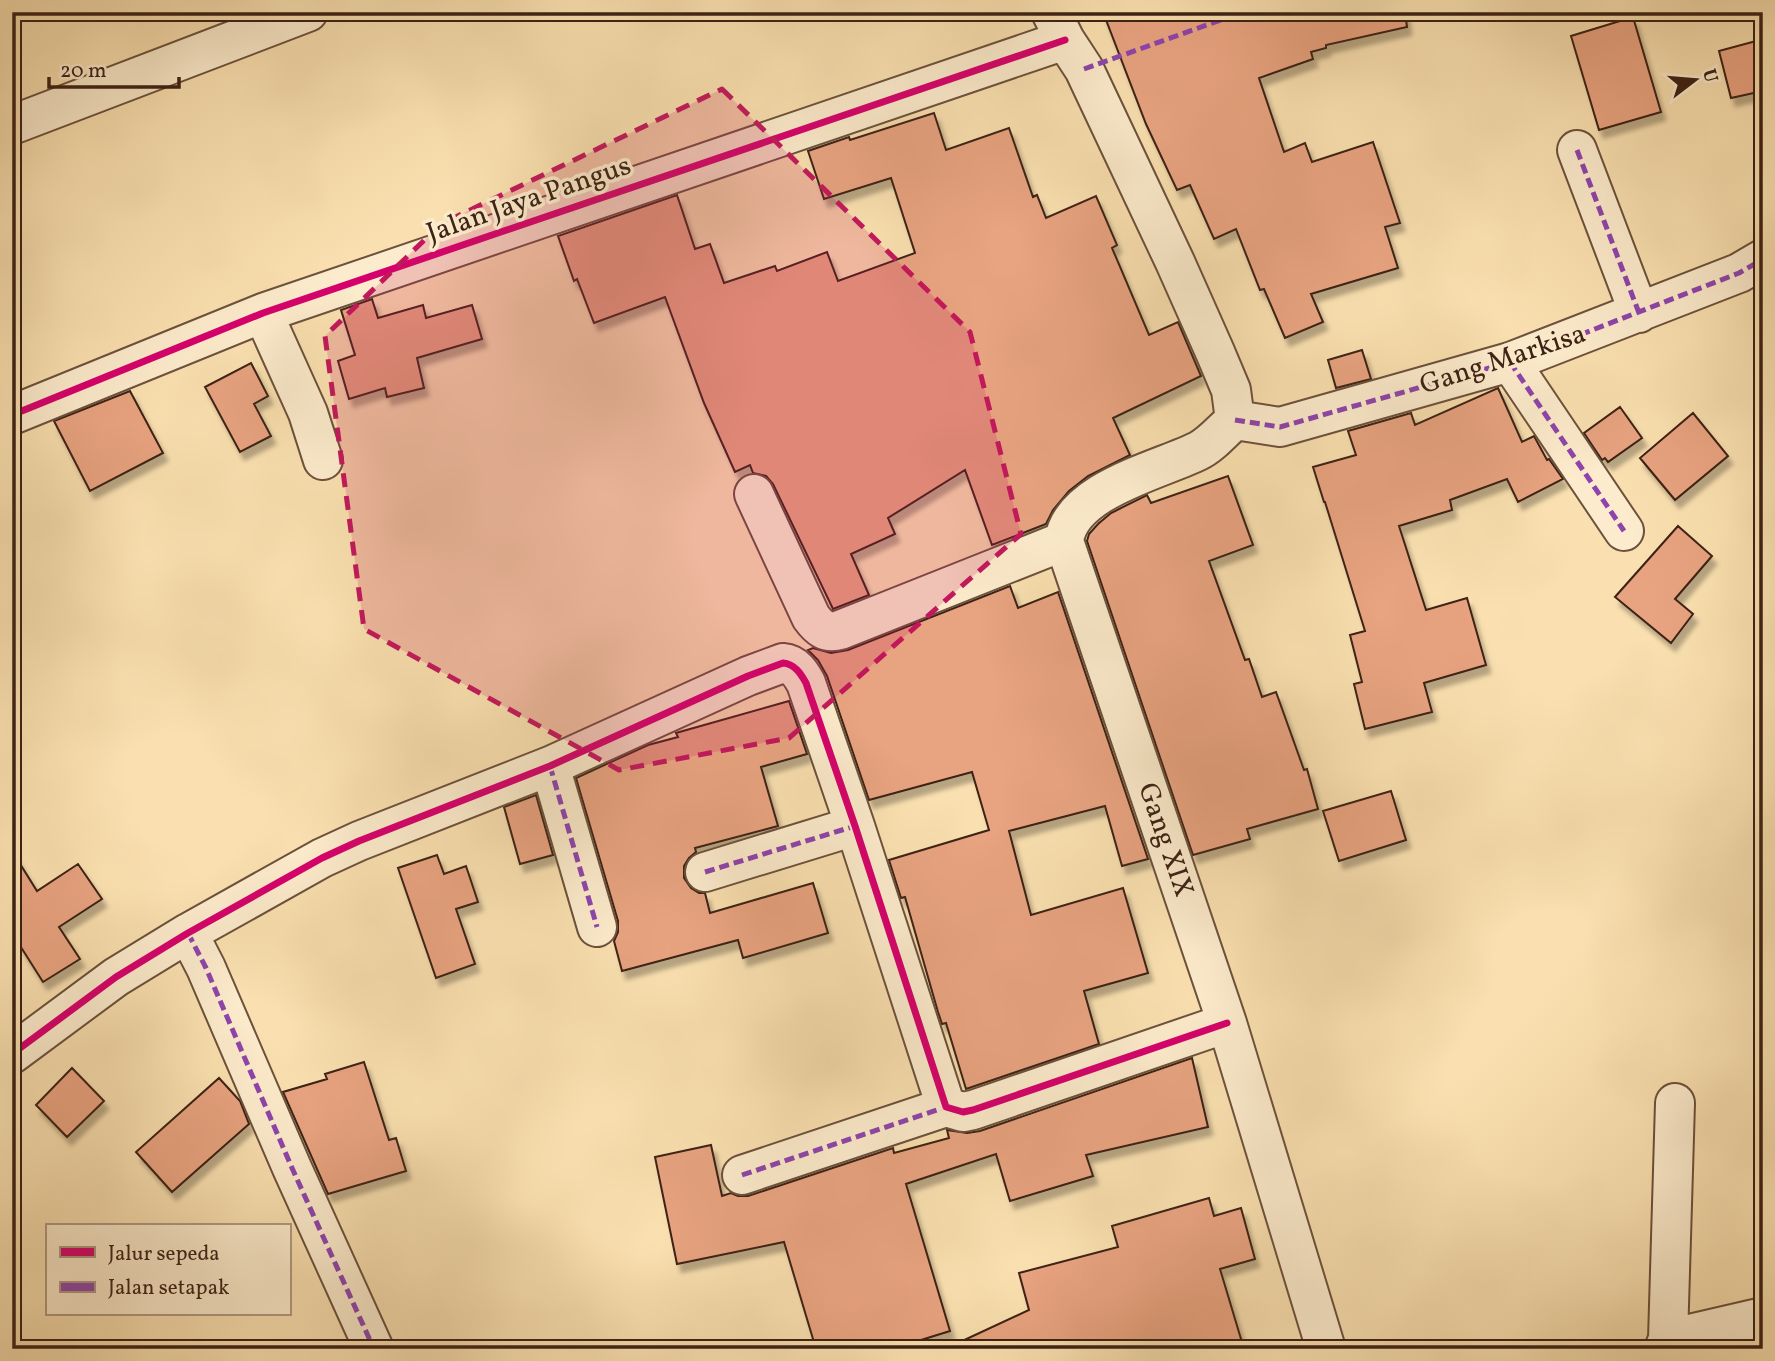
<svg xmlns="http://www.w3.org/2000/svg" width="1775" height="1361" font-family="Vollkorn,serif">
  <defs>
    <filter id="shadow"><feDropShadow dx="4.5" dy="8" stdDeviation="2" flood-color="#0004"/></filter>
  </defs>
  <rect width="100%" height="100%" fill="#fae0b0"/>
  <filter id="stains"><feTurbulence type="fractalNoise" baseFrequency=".00286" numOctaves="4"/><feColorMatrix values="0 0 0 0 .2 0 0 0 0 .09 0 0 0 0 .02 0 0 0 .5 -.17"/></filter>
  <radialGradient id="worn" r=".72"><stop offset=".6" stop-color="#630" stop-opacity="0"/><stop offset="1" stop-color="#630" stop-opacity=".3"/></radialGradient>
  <path fill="#e8a380" stroke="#3c2115" stroke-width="2" filter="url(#shadow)" d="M 1103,12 L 1405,12 L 1407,27 L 1326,45 L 1326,48 L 1311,52 L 1313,59 L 1259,78 L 1284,152 L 1305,143 L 1312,162 L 1373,142 L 1400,223 L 1385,227 L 1398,268 L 1311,294 L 1323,322 L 1285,338 L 1264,289 L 1260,290 L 1236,229 L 1214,239 L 1190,185 L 1177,190 L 1146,124 Z
    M 1633,17 L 1661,112 L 1599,130 L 1571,36 Z
    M 1756,41 L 1763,69 L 1763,91 L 1731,98 L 1719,51 Z
    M 934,113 L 946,150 L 1009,128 L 1033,197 L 1037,195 L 1046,218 L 1096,196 L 1117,245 L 1112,248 L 1149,335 L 1178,322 L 1201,376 L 1113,418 L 1130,455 L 1088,476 L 1069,491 L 1053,510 L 1046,524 L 992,545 L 965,470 L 888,518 L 895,534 L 851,554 L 869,595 L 833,609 L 773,484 L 766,476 L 753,473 L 750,465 L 735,472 L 704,403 L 665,297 L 594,323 L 577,279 L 574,281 L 558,236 L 677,195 L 695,249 L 710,244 L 724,283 L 775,266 L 777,271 L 827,252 L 838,281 L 915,253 L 891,178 L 824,199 L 808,151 L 849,137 L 850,140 Z
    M 372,299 L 378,318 L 423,305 L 426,318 L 472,305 L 482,339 L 417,358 L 424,388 L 387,397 L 385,388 L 349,399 L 338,361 L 355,355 L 341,310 Z
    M 1362,350 L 1371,379 L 1336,388 L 1328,360 Z
    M 251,363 L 268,396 L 254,404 L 271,436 L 240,452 L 205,387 Z
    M 1498,388 L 1522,442 L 1534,436 L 1547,460 L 1549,459 L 1563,479 L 1518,502 L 1507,479 L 1450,500 L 1452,510 L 1399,526 L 1426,610 L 1467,598 L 1486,665 L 1424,683 L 1432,712 L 1365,729 L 1354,684 L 1362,682 L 1350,635 L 1365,631 L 1325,502 L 1324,502 L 1313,467 L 1356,455 L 1348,431 L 1411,413 L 1415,425 Z
    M 130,391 L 163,453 L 90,491 L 54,421 Z
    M 1620,407 L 1642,438 L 1608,462 L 1605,458 L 1602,460 L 1584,433 Z
    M 1693,413 L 1728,456 L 1675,500 L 1640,458 Z
    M 1228,476 L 1253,545 L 1209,561 L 1245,660 L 1249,659 L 1262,697 L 1276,692 L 1304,770 L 1307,769 L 1318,809 L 1247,829 L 1250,839 L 1193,855 L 1087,541 L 1089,534 L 1098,524 L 1111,513 L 1147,495 L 1151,503 Z
    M 1678,526 L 1712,556 L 1675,599 L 1693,614 L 1671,643 L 1615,597 Z
    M 1010,586 L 1018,608 L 1058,592 L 1148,859 L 1122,866 L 1105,806 L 1009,831 L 1031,915 L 1123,888 L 1148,973 L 1084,991 L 1099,1044 L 966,1089 L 946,1023 L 942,1024 L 938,1012 L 905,897 L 901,898 L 889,860 L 989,830 L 972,772 L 869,800 L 827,676 L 818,660 L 808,650 L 813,648 L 831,653 L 848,650 Z
    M 789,701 L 807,754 L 761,767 L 778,826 L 695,848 L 696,852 L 689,858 L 684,866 L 684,878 L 691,888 L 699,893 L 705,893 L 710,913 L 813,883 L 828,933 L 743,958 L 738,940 L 622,971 L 614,941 L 618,932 L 618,921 L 576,778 L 648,745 L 678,737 L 676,733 Z
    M 1391,791 L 1406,840 L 1339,861 L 1323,811 Z
    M 536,795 L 553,855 L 520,864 L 504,807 Z
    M 12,851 L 37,891 L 78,864 L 102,899 L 59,927 L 80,959 L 43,982 L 12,933 Z
    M 437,855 L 444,874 L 466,866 L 478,902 L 456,909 L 475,964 L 436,978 L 398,868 Z
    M 1192,1058 L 1208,1127 L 1086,1155 L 1093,1176 L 1010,1201 L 996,1154 L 906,1184 L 950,1331 L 892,1349 L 816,1349 L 784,1242 L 677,1264 L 655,1157 L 711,1145 L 722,1196 L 731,1193 L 738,1196 L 748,1196 L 893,1148 L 894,1153 L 949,1138 L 947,1130 L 967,1133 L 980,1131 Z
    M 364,1062 L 389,1140 L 396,1138 L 406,1171 L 328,1194 L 283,1092 L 327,1079 L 325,1074 Z
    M 72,1068 L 104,1101 L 67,1137 L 36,1105 Z
    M 219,1078 L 240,1101 L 249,1124 L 172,1192 L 136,1152 Z
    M 1209,1198 L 1214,1216 L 1241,1208 L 1255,1259 L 1220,1269 L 1244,1349 L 945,1349 L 1029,1310 L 1019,1273 L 1118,1247 L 1112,1226 Z"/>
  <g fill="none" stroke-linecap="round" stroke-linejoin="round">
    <g stroke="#6c513c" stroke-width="42">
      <path id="street" d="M 1051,12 L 1065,40 L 1084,69 L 1175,262 L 1215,352 L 1231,390 L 1235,420
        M 12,125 L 308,12
        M 1577,150 L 1639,313
        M 263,313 L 308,413 L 323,460
        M 1510,362 L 1624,531
        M 12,415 L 263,313 L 1065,40
        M 1235,420 C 1223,430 1211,445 1198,451 C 1160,470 1070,490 1064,541 L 1227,1023 L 1326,1349
        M 1235,420 L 1280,427 L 1510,362 L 1739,273 L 1763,259
        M 754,494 L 811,617 C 819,628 826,634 840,630 L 1064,541
        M 550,766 L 597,927
        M 705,872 L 855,826
        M 188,933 L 206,968 L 292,1168 L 374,1349
        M 12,1054 L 116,977 L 188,933 L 322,858 L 359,841 L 550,766 L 748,676 L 783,663 C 795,664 801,674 806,683 L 855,826 L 946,1107 L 963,1112 L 973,1110 L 1227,1023
        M 742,1175 L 946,1107
        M 1668,1339 L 1763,1317
        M 1664,1349 L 1668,1339 L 1675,1103"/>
    </g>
    <use href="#street" stroke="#fcebcc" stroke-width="38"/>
    <path stroke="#8e44ad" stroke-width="5" stroke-dasharray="10 5" stroke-linecap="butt" d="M 1084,69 L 1243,12
      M 1577,150 L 1639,313
      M 1510,362 L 1624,531
      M 1235,420 L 1280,427 L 1510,362 L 1739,273 L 1763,259
      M 550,766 L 597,927
      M 705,872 L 855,826
      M 188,933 L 206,968 L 292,1168 L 374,1349
      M 742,1175 L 946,1107"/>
    <g stroke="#fcebcc" stroke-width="11">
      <path id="cycleway" d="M 12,415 L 263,313 L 1065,40
        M 12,1054 L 116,977 L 188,933 L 322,858 L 359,841 L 550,766 L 748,676 L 783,663 C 795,664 801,674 806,683 L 855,826 L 946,1107 L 963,1112 L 973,1110 L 1227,1023"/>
    </g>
    <use href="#cycleway" stroke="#d6006c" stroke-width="7"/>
  </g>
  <path fill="#c2185b" fill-opacity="0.2" stroke="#c2185b" stroke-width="5" stroke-dasharray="14 9" stroke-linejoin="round" d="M 722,89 L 970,332 L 1021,534 L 789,738 L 619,770 L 364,629 L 325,336 L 441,224 Z"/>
  <g text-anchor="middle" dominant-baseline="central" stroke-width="7" stroke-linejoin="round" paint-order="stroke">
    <g font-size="28" fill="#3c2115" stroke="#fcebcc">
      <text transform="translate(529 200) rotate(-19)">Jalan Jaya Pangus</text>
      <text transform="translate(1503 360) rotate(-18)">Gang Markisa</text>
      <text transform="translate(1165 840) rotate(71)">Gang XIX</text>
    </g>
  </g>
  <rect width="1775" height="1361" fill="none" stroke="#fae0b0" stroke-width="42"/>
  <rect x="14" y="14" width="1747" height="1333" fill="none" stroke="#3c2115" stroke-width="3.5"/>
  <rect x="21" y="21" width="1733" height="1319" fill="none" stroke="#3c2115" stroke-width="2"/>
  <rect x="46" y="1224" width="245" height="91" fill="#fcebcc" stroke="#af9a83" stroke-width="2"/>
  <rect x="60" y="1247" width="35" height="10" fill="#d6006c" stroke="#af9a83" stroke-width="2"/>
  <text x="108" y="1260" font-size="21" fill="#3c2115">Jalur sepeda</text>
  <rect x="60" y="1282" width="35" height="10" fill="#8e44ad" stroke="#af9a83" stroke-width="2"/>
  <text x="108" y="1294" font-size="21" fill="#3c2115">Jalan setapak</text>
  <g transform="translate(1695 80) rotate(74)" stroke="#fcebcc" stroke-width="5" paint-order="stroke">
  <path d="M0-5L12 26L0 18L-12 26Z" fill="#3c2115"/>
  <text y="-10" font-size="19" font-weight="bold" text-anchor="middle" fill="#3c2115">U</text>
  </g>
  <path d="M49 77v10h130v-10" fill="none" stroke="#3c2115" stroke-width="3.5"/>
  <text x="60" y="77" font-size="21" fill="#3c2115" stroke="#fcebcc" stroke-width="5" paint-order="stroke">20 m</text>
  <rect width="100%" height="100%" filter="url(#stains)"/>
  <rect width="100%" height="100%" fill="url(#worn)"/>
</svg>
